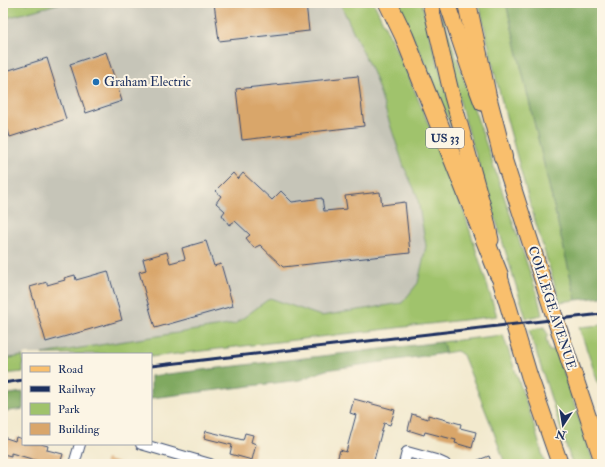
<svg xmlns="http://www.w3.org/2000/svg" width="605" height="467" font-family="'IM FELL Double Pica',serif">
  <rect width="100%" height="100%" fill="#fcf5e5"/>
  <filter id="ink" filterUnits="userSpaceOnUse"><feTurbulence type="fractalNoise" baseFrequency=".025" numOctaves="2"/><feDisplacementMap in="SourceGraphic" scale="8" xChannelSelector="R" yChannelSelector="G"/><feConvolveMatrix kernelMatrix="1 2 1 2 8 2 1 2 1" color-interpolation-filters="sRGB"/></filter>
  <filter id="wash" filterUnits="userSpaceOnUse"><feTurbulence type="fractalNoise" baseFrequency=".012" numOctaves="4" result="noise"/><feDisplacementMap in="SourceGraphic" scale="16" xChannelSelector="R" yChannelSelector="G"/><feGaussianBlur stdDeviation="0.9" result="paint"/><feColorMatrix in="noise" values="0 0 0 0 0 0 0 0 0 0 0 0 0 0 0 0 0 1.4 0 .05"/><feComposite in="paint" operator="in"/></filter>
  <g filter="url(#wash)">
    <rect width="100%" height="100%" fill="#f2e9cd"/>
    <path fill="#c6c5b8" d="M 61,3 L 340,3 L 375,78 L 404,167 L 417,195 L 426,246 L 418,283 L 402,303 L 321,316 L 270,298 L 235,324 L 42,354 L 23,354 L 23,356 L 3,359 L 3,19 Z"/>
    <path fill="#a0c36c" stroke="#5e7965" d="M 3,3 L 61,3 L 3,19 Z
      M 340,3 L 374,3 L 409,77 L 440,152 L 465,215 L 497,316 L 151,357 L 151,354 L 42,354 L 235,324 L 270,298 L 321,316 L 402,303 L 418,283 L 426,246 L 417,195 L 404,167 L 375,78 Z
      M 396,3 L 422,3 L 429,33 L 459,136 L 456,138 L 424,61 Z
      M 438,3 L 537,293 L 542,315 L 526,318 L 462,110 Z
      M 479,3 L 506,3 L 576,300 L 560,302 L 529,201 L 497,83 Z
      M 602,325 L 602,394 L 579,327 Z
      M 544,327 L 548,335 L 546,338 L 549,351 L 556,349 L 594,464 L 572,464 L 529,330 Z
      M 503,335 L 534,425 L 545,464 L 505,464 L 492,427 L 463,355 L 457,351 L 445,353 L 444,346 L 441,342 Z
      M 23,356 L 23,372 L 3,374 L 3,359 Z"/>
    <path fill="#80a960" stroke="#4e6c5f" d="M 506,3 L 602,3 L 602,297 L 576,300 Z
      M 441,342 L 444,346 L 445,353 L 326,370 L 300,380 L 151,398 L 151,376 Z
      M 23,392 L 23,409 L 3,412 L 3,395 Z"/>
    <g id="blocks">
      <path fill="#d9a66b" d="M 214,3 L 306,3 L 309,31 L 219,41 Z
        M 106,52 L 122,101 L 86,113 L 70,64 Z
        M 47,58 L 66,119 L 10,137 L 3,114 L 3,91 L 6,90 L 3,80 L 3,72 Z
        M 358,76 L 364,126 L 242,140 L 236,89 Z
        M 233,173 L 238,179 L 243,173 L 272,200 L 281,191 L 292,202 L 322,198 L 324,211 L 347,209 L 345,196 L 380,192 L 382,205 L 405,202 L 410,253 L 283,267 L 260,245 L 254,248 L 246,238 L 250,235 L 235,221 L 229,225 L 222,215 L 225,211 L 216,203 L 221,196 L 215,191 Z
        M 206,241 L 214,266 L 221,264 L 233,306 L 155,328 L 139,272 L 146,270 L 143,259 L 167,252 L 170,263 L 185,259 L 182,248 Z
        M 108,271 L 122,320 L 46,342 L 30,287 L 47,282 L 47,285 L 65,280 L 64,278 L 75,275 L 76,280 Z
        M 354,399 L 395,410 L 390,425 L 384,423 L 374,460 L 380,462 L 379,464 L 336,464 L 340,450 L 346,452 L 356,415 L 350,413 Z
        M 412,414 L 428,419 L 428,415 L 461,424 L 460,428 L 476,432 L 472,448 L 455,443 L 456,440 L 425,432 L 424,435 L 408,430 Z
        M 206,431 L 243,440 L 245,433 L 253,435 L 251,442 L 256,444 L 252,460 L 230,454 L 232,445 L 204,438 Z
        M 3,437 L 15,441 L 16,437 L 23,439 L 23,444 L 41,444 L 48,446 L 47,450 L 63,454 L 60,464 L 42,464 L 42,462 L 11,453 L 11,456 L 3,454 Z
        M 489,456 L 492,464 L 474,464 L 473,462 Z
        M 106,459 L 121,464 L 104,464 Z"/>
    </g>
  </g>
  <g filter="url(#ink)">
    <use href="#blocks" fill-opacity="0" stroke="#3b4b6f" stroke-width="1"/>
    <g fill="none" stroke-linecap="round" stroke-linejoin="round">
      <g stroke="#3b4b6f" stroke-width="12">
        <path id="minor" d="M 141,444 L 210,464
          M 74,464 L 80,444
          M 404,464 L 407,452 L 436,460 L 445,464"/>
      </g>
      <g stroke="#3b4b6f" stroke-width="17">
        <path id="primary" d="M 430,3 L 452,96 L 486,217 L 491,240
          M 447,3 L 469,68 L 482,103"/>
      </g>
      <g stroke="#3b4b6f" stroke-width="18">
        <path id="trunk" d="M 503,157 L 552,309 L 602,459
          M 499,275 L 529,375 L 560,464"/>
      </g>
      <g stroke="#3b4b6f" stroke-width="20">
        <path id="motorway" d="M 388,3 L 404,36 L 499,275
          M 467,3 L 487,96 L 503,157"/>
      </g>
      <use href="#minor" stroke="#fff" stroke-width="10"/>
      <use href="#primary" stroke="#f9bf6d" stroke-width="15"/>
      <use href="#trunk" stroke="#f9bf6d" stroke-width="16"/>
      <use href="#motorway" stroke="#f9bf6d" stroke-width="18"/>
      <path stroke="#1b2f5e" stroke-width="3" d="M 151,366 L 602,314
        M 3,383 L 23,380"/>
    </g>
  </g>
  <circle fill="#1f6fb2" stroke="#fcf5e5" stroke-width="1.5" cx="96" cy="82" r="4"/>
  <g text-anchor="middle" dominant-baseline="central" stroke-width="4" stroke-linejoin="round" paint-order="stroke">
    <rect fill="#fcf5e5" stroke="#5e6a86" stroke-width="1" x="426" y="128" width="38" height="20" rx="3"/>
    <g font-size="12" font-weight="bold" fill="#1b2f5e">
      <text x="445" y="138">US 33</text>
    </g>
    <g font-size="13" fill="#1b2f5e" stroke="#fcf5e5" text-anchor="start">
      <text x="104" y="82">Graham Electric</text>
    </g>
    <g font-size="13" fill="#1b2f5e" stroke="#fcf5e5">
      <text transform="translate(552 308) rotate(72)">COLLEGE AVENUE</text>
    </g>
  </g>
  <rect width="605" height="467" fill="none" stroke="#fcf5e5" stroke-width="16"/>
  <rect x="22" y="353" width="130" height="92" fill="#fcf5e5" stroke="#a2a6af"/>
  <rect x="30" y="366" width="20" height="6" fill="#f9bf6d" stroke="#a2a6af"/>
  <text x="58" y="373" font-size="12" fill="#1b2f5e">Road</text>
  <rect x="30" y="386" width="20" height="6" fill="#1b2f5e" stroke="#a2a6af"/>
  <text x="58" y="393" font-size="12" fill="#1b2f5e">Railway</text>
  <rect x="30" y="403" width="20" height="12" fill="#a0c36c" stroke="#a2a6af"/>
  <text x="58" y="413" font-size="12" fill="#1b2f5e">Park</text>
  <rect x="30" y="423" width="20" height="12" fill="#d9a66b" stroke="#a2a6af"/>
  <text x="58" y="433" font-size="12" fill="#1b2f5e">Building</text>
  <g transform="translate(563 425) rotate(192)" stroke="#fcf5e5" stroke-width="3" paint-order="stroke">
  <path d="M0-3L7 15L0 10L-7 15Z" fill="#1b2f5e"/>
  <text y="-6" font-size="11" font-weight="bold" text-anchor="middle" fill="#1b2f5e">N</text>
  </g>
</svg>
